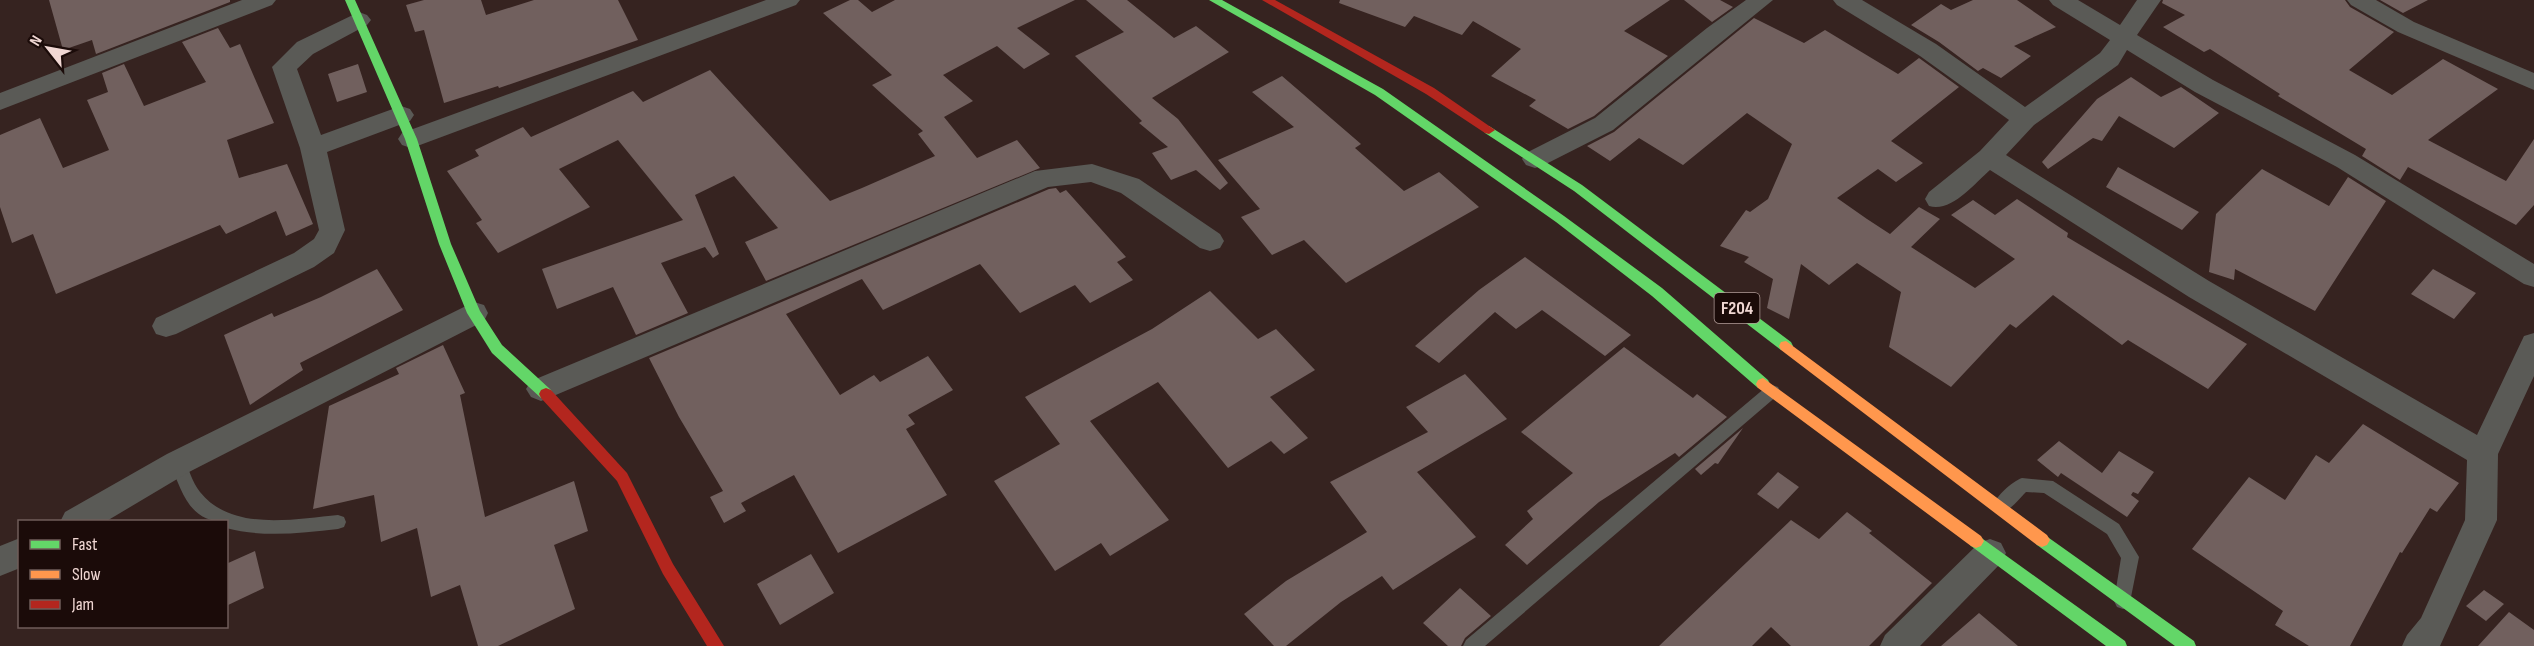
<svg xmlns="http://www.w3.org/2000/svg" width="2534" height="646" font-family="'Sofia Sans Condensed',sans-serif">
  <rect width="100%" height="100%" fill="#362320"/>
  <path fill="#71605e" d="M 49,0 L 230,0 L 230,2 L 96,54 L 92,40 L 63,50 Z
    M 424,0 L 481,0 L 486,15 L 534,0 L 618,0 L 638,40 L 499,88 L 498,86 L 444,103 L 424,30 L 415,32 L 406,5 Z
    M 850,0 L 858,0 L 872,12 L 895,0 L 1075,0 L 1017,28 L 1050,54 L 1024,69 L 997,46 L 943,75 L 973,101 L 944,117 L 977,158 L 1017,140 L 1040,168 L 766,281 L 745,242 L 778,228 L 734,176 L 695,195 L 719,254 L 713,258 L 705,247 L 661,263 L 688,313 L 636,335 L 613,287 L 557,309 L 542,269 L 683,220 L 618,140 L 559,169 L 590,207 L 498,253 L 476,223 L 482,220 L 447,171 L 479,156 L 475,150 L 523,127 L 531,137 L 633,91 L 643,102 L 710,70 L 830,201 L 862,188 L 935,156 L 918,134 L 923,131 L 872,85 L 892,75 L 823,13 Z
    M 1086,0 L 1127,0 L 1174,38 L 1196,26 L 1229,52 L 1152,98 L 1178,119 L 1228,183 L 1220,190 L 1196,170 L 1171,180 L 1152,153 L 1168,147 L 1139,123 L 1142,121 L 1075,56 L 1124,32 Z
    M 1340,0 L 1670,0 L 1624,31 L 1668,56 L 1594,116 L 1568,129 L 1529,106 L 1536,100 L 1491,76 L 1521,49 L 1473,21 L 1462,35 L 1414,16 L 1405,27 L 1339,3 Z
    M 1684,0 L 1720,0 L 1733,7 L 1712,22 Z
    M 1973,0 L 2017,0 L 2056,27 L 2014,46 L 2031,56 L 2001,78 L 1983,68 L 1978,71 L 1939,42 L 1911,25 L 1941,4 L 1951,10 Z
    M 2163,0 L 2345,0 L 2350,7 L 2394,32 L 2349,70 L 2392,95 L 2443,59 L 2498,89 L 2428,140 L 2506,181 L 2534,139 L 2534,205 L 2516,225 L 2408,167 L 2400,180 L 2362,156 L 2366,149 L 2278,96 L 2280,94 L 2210,49 L 2204,52 L 2163,27 L 2185,15 L 2162,3 Z
    M 2380,0 L 2428,0 L 2403,13 Z
    M 1754,18 L 1804,43 L 1825,30 L 1898,74 L 1919,58 L 1959,87 L 1891,141 L 1923,163 L 1896,182 L 1878,169 L 1837,198 L 1867,219 L 1890,234 L 1919,207 L 1940,219 L 1911,247 L 1975,288 L 2015,259 L 1951,215 L 1973,200 L 1995,215 L 2017,199 L 2068,233 L 2067,237 L 2247,344 L 2208,389 L 2128,340 L 2122,345 L 2053,295 L 2016,328 L 2010,324 L 1951,387 L 1889,347 L 1901,292 L 1857,263 L 1829,285 L 1801,264 L 1789,319 L 1767,308 L 1773,279 L 1744,262 L 1749,257 L 1720,246 L 1746,210 L 1750,212 L 1768,199 L 1792,144 L 1747,113 L 1683,165 L 1639,138 L 1610,161 L 1587,146 L 1614,132 Z
    M 218,28 L 230,48 L 240,44 L 274,123 L 227,140 L 239,178 L 287,164 L 313,224 L 286,236 L 276,211 L 226,234 L 220,225 L 56,294 L 33,234 L 12,243 L 0,207 L 0,135 L 40,118 L 63,168 L 109,150 L 87,100 L 108,92 L 102,73 L 124,64 L 144,106 L 206,82 L 182,42 Z
    M 358,64 L 367,92 L 337,102 L 328,74 Z
    M 1282,76 L 1361,144 L 1355,148 L 1404,191 L 1439,172 L 1479,207 L 1346,283 L 1304,240 L 1272,255 L 1241,217 L 1260,209 L 1218,160 L 1294,127 L 1252,92 Z
    M 2131,77 L 2161,97 L 2181,87 L 2219,113 L 2174,148 L 2119,116 L 2102,141 L 2093,138 L 2048,169 L 2042,162 L 2097,99 Z
    M 2118,167 L 2199,212 L 2182,230 L 2106,187 Z
    M 2262,169 L 2329,206 L 2348,177 L 2386,201 L 2315,311 L 2235,269 L 2234,280 L 2209,272 L 2216,214 Z
    M 1056,188 L 1060,193 L 1066,190 L 1126,257 L 1117,262 L 1133,280 L 1090,303 L 1075,285 L 1020,313 L 980,264 L 883,310 L 862,279 L 786,314 L 840,395 L 874,375 L 880,382 L 928,356 L 953,390 L 908,415 L 915,424 L 906,429 L 947,495 L 838,553 L 794,475 L 741,503 L 746,511 L 724,523 L 710,497 L 723,491 L 679,417 L 649,358 L 1049,189 Z
    M 1525,257 L 1631,335 L 1605,356 L 1542,310 L 1516,329 L 1495,312 L 1439,363 L 1415,346 L 1479,290 Z
    M 377,269 L 403,310 L 300,363 L 303,370 L 250,405 L 224,335 L 272,313 L 274,317 L 321,297 Z
    M 2433,269 L 2476,293 L 2454,319 L 2411,294 Z
    M 1210,291 L 1258,339 L 1276,329 L 1315,370 L 1270,397 L 1308,438 L 1284,454 L 1271,441 L 1228,468 L 1158,382 L 1090,421 L 1169,520 L 1110,556 L 1101,543 L 1055,571 L 994,481 L 1060,444 L 1025,397 L 1152,329 Z
    M 443,345 L 465,393 L 460,395 L 485,517 L 574,481 L 588,531 L 554,545 L 575,609 L 498,646 L 478,646 L 460,585 L 431,597 L 417,528 L 381,542 L 374,495 L 313,509 L 329,406 L 399,374 L 396,368 Z
    M 1624,347 L 1693,398 L 1697,394 L 1727,417 L 1679,457 L 1675,453 L 1599,502 L 1527,565 L 1505,545 L 1533,519 L 1527,511 L 1573,473 L 1521,432 Z
    M 1465,374 L 1507,419 L 1417,472 L 1476,537 L 1393,590 L 1382,576 L 1341,602 L 1286,646 L 1274,646 L 1244,614 L 1286,581 L 1367,532 L 1330,482 L 1428,432 L 1406,407 Z
    M 2363,424 L 2459,483 L 2437,512 L 2430,508 L 2402,553 L 2400,552 L 2350,646 L 2309,646 L 2275,625 L 2283,611 L 2192,549 L 2249,477 L 2285,500 L 2316,455 L 2329,463 Z
    M 1743,428 L 1718,464 L 1715,463 L 1701,475 L 1695,469 Z
    M 2059,441 L 2102,473 L 2119,451 L 2154,472 L 2138,494 L 2133,492 L 2131,495 L 2139,501 L 2127,517 L 2061,473 L 2058,477 L 2037,460 Z
    M 1778,472 L 1799,487 L 1778,509 L 1757,494 Z
    M 1847,512 L 1872,531 L 1869,533 L 1932,583 L 1869,646 L 1791,646 L 1771,627 L 1752,646 L 1659,646 L 1791,520 L 1819,539 Z
    M 255,551 L 264,588 L 226,606 L 226,564 Z
    M 811,554 L 834,593 L 780,625 L 757,584 Z
    M 1460,588 L 1491,616 L 1465,638 L 1461,646 L 1448,646 L 1423,623 Z
    M 2484,590 L 2504,604 L 2486,621 L 2466,606 Z
    M 2509,612 L 2534,630 L 2534,646 L 2478,646 Z
    M 1979,613 L 2018,646 L 1941,646 Z"/>
  <g fill="none" stroke-linecap="round" stroke-linejoin="round">
    <path fill="#5a5a56" fill-rule="evenodd" d="M 1772,385 L 1778,387 L 1780,391 L 1778,395 L 1485,646 L 1463,646 L 1466,640 L 1766,387 Z
      M 178,456 L 184,458 C 189,469 192,482 200,492 C 232,532 294,519 338,515 L 344,517 L 346,522 L 344,527 L 338,529 C 301,533 263,538 226,528 L 226,522 C 189,522 182,492 170,463 L 172,458 Z
      M 2022,478 L 2053,481 L 2119,524 L 2139,557 L 2129,607 L 2123,609 L 2117,607 L 2114,601 L 2121,558 L 2107,534 L 2044,493 L 2026,492 C 2017,501 2007,516 1994,511 L 1992,506 C 1997,496 2011,482 2022,478 Z"/>
    <path fill="#5a5a56" fill-rule="evenodd" d="M 242,0 L 276,0 L 272,5 L 0,110 L 0,93 Z
      M 766,0 L 800,0 L 796,5 L 420,145 L 411,148 L 402,145 L 398,139 L 402,133 Z
      M 1746,0 L 1773,0 L 1613,130 L 1544,165 L 1535,168 L 1526,165 L 1522,159 L 1526,153 L 1595,118 L 1707,28 Z
      M 1833,0 L 1862,0 L 1936,44 L 2025,107 L 2100,53 L 2110,40 L 2053,5 L 2049,0 L 2078,0 L 2120,25 L 2137,0 L 2161,0 L 2137,35 L 2213,80 L 2355,155 L 2534,264 L 2534,287 L 2524,284 L 2337,167 L 2195,92 L 2127,50 L 2118,65 L 2034,125 L 2006,155 L 2209,281 L 2477,435 L 2524,336 L 2534,333 L 2534,376 L 2498,454 L 2497,520 L 2440,646 L 2402,646 L 2407,635 L 2421,618 L 2465,520 L 2467,460 L 2189,297 L 1990,170 C 1974,184 1951,213 1929,206 L 1925,199 L 1929,192 L 1980,151 L 2009,120 L 1920,56 L 1837,5 Z
      M 2347,0 L 2376,0 L 2414,22 L 2534,73 L 2534,90 L 2398,32 L 2351,5 Z
      M 359,12 L 367,15 L 371,20 L 367,25 L 313,54 L 297,69 L 321,135 L 401,106 L 410,109 L 414,115 L 410,121 L 327,152 L 345,230 L 334,253 L 314,267 L 176,334 L 166,337 L 156,334 L 152,326 L 156,318 L 294,253 L 314,239 L 319,230 L 300,148 L 272,67 L 297,42 Z
      M 1092,164 L 1139,179 L 1220,234 L 1224,241 L 1220,248 L 1210,251 L 1200,248 L 1121,193 L 1091,182 L 1048,187 L 551,397 L 541,401 L 531,397 L 526,389 L 531,381 L 1035,171 Z
      M 474,302 L 484,305 L 488,313 L 484,321 L 189,472 L 105,522 L 60,522 L 65,512 L 167,454 Z
      M 20,538 L 20,568 L 0,576 L 0,546 Z
      M 1990,539 L 2001,543 L 2006,553 L 2001,563 L 1920,646 L 1880,646 L 1885,635 L 1979,543 Z"/>
    <path fill="#63d668" fill-rule="evenodd" d="M 345,0 L 355,0 L 417,139 L 451,244 L 480,311 L 502,345 L 551,390 L 553,394 L 551,398 L 541,398 L 492,353 L 467,313 L 439,244 L 405,139 Z
      M 1209,0 L 1222,0 L 1383,89 L 1564,216 L 1662,288 L 1768,380 L 1770,384 L 1768,388 L 1758,388 L 1652,296 L 1556,222 L 1375,95 Z
      M 1489,126 L 1582,185 L 1791,342 L 1793,346 L 1791,350 L 1781,350 L 1574,191 L 1485,133 L 1483,130 Z
      M 2042,533 L 2194,641 L 2196,646 L 2175,646 L 2037,545 L 2034,540 L 2037,535 Z
      M 1976,534 L 2125,641 L 2127,646 L 2106,646 L 1971,546 L 1968,541 L 1971,536 Z"/>
    <path fill="#ff974d" fill-rule="evenodd" d="M 1786,341 L 2047,535 L 2050,540 L 2047,545 L 2042,547 L 2037,545 L 1781,350 L 1779,346 L 1781,342 Z
      M 1763,378 L 1981,536 L 1984,541 L 1981,546 L 1976,548 L 1971,546 L 1758,388 L 1756,384 L 1758,380 Z"/>
    <path fill="#b3261e" fill-rule="evenodd" d="M 1262,0 L 1275,0 L 1434,88 L 1495,130 L 1489,134 L 1485,133 L 1426,94 Z
      M 546,388 L 551,390 L 627,473 L 673,564 L 724,646 L 707,646 L 663,574 L 617,481 L 541,398 L 539,394 L 541,390 Z"/>
  </g>
  <g text-anchor="middle" dominant-baseline="central" stroke-width="6" stroke-linejoin="round" paint-order="stroke">
    <rect fill="#1b0b09" stroke="#b09a96" stroke-width="1.5" x="1714.5" y="293" width="45" height="30" rx="4.5"/>
    <g font-size="18" font-weight="bold" fill="#f0d7d3">
      <text x="1737" y="308">F204</text>
    </g>
  </g>
  <rect x="18" y="520" width="210" height="108" fill="#1b0b09" stroke="#705d5a" stroke-width="1.5"/>
  <rect x="30" y="540" width="30" height="9" fill="#63d668" stroke="#705d5a" stroke-width="1.5"/>
  <text x="72" y="550" font-size="18" fill="#f0d7d3">Fast</text>
  <rect x="30" y="570" width="30" height="9" fill="#ff974d" stroke="#705d5a" stroke-width="1.5"/>
  <text x="72" y="580" font-size="18" fill="#f0d7d3">Slow</text>
  <rect x="30" y="600" width="30" height="9" fill="#b3261e" stroke="#705d5a" stroke-width="1.5"/>
  <text x="72" y="610" font-size="18" fill="#f0d7d3">Jam</text>
  <g transform="translate(48 48) rotate(301)" stroke="#1b0b09" stroke-width="4.5" paint-order="stroke">
  <path d="M0-4.5L10 22L0 15L-10 22Z" fill="#f0d7d3"/>
  <text y="-9" font-size="16" font-weight="bold" text-anchor="middle" fill="#f0d7d3">N</text>
  </g>
</svg>
